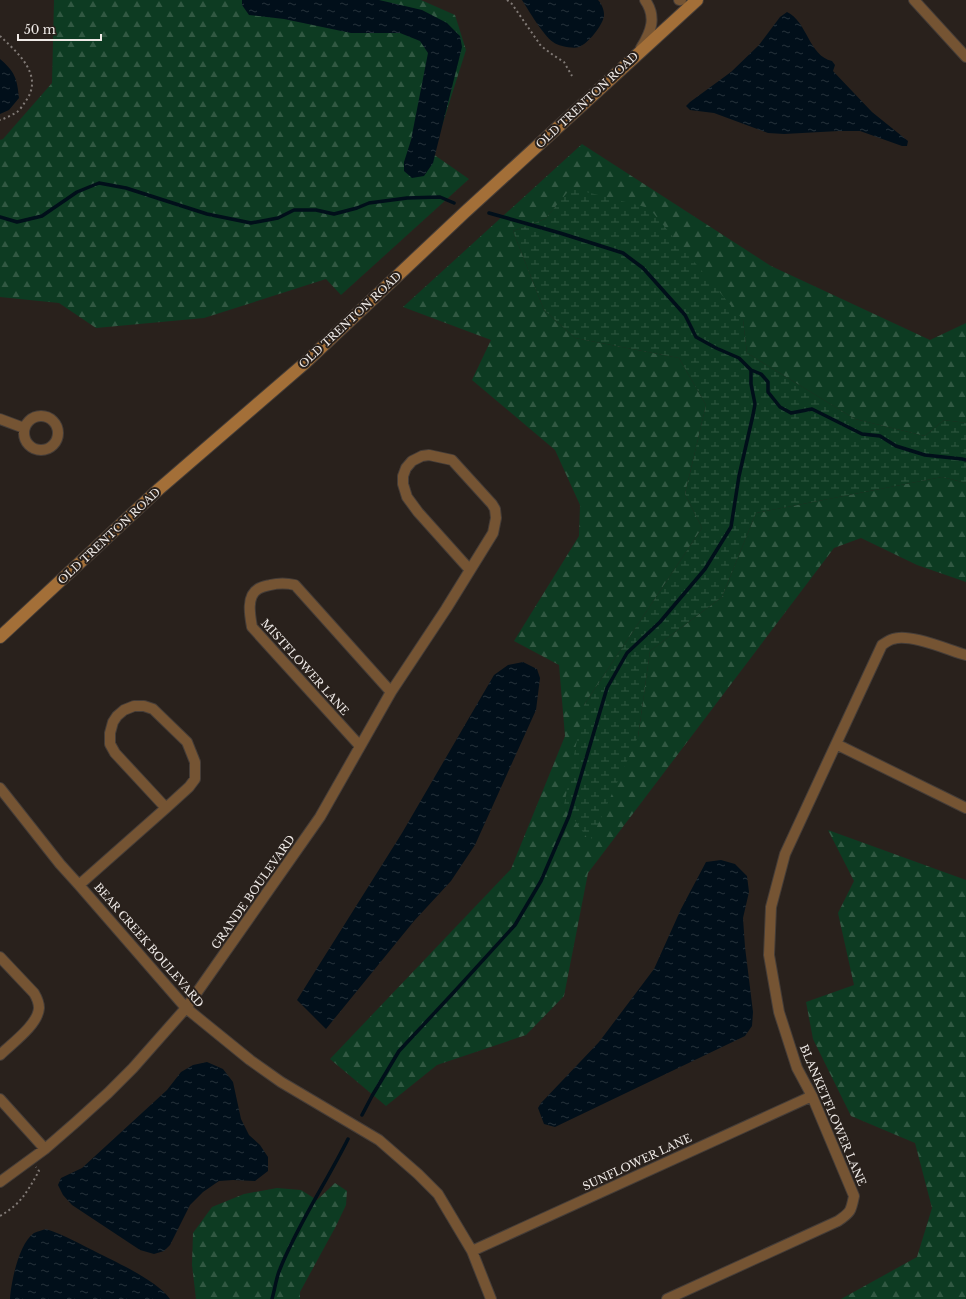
<svg xmlns="http://www.w3.org/2000/svg" width="966" height="1299" font-family="'Libre Baskerville',serif">
  <defs>
    <pattern id="forest-firs" width="22" height="20" patternUnits="userSpaceOnUse"><rect width="22" height="20" fill="#0d3b22"/><path d="M5 1l3.5 6h-7zM16 11l3.5 6h-7z" fill="#315842"/></pattern>
    <pattern id="wetland-marsh" width="20" height="14" patternUnits="userSpaceOnUse"><rect width="20" height="14" fill="#0d3b22"/><path d="M1 5h8M5 5V1M11 12h8M15 12V8" fill="none" stroke="#315842"/></pattern>
    <pattern id="water-ripples" width="26" height="14" patternUnits="userSpaceOnUse"><rect width="26" height="14" fill="#010f1a"/><path d="M2 4q2-2 4 0t4 0M15 11q2-2 4 0t4 0" fill="none" stroke="#26323b"/></pattern>
  </defs>
  <rect width="100%" height="100%" fill="#29211c"/>
  <path fill="url(#forest-firs)" d="M 54,0 L 421,0 L 455,15 L 466,50 L 433,154 L 469,179 L 341,295 L 326,279 L 204,318 L 96,328 L 59,303 L 0,297 L 0,140 L 3,139 L 52,83 Z
    M 582,144 L 771,266 L 930,340 L 966,323 L 966,423 L 944,420 L 925,436 L 855,419 L 747,353 L 743,320 L 571,189 L 545,219 L 513,231 L 544,310 L 575,338 L 679,358 L 706,405 L 685,494 L 702,528 L 584,705 L 638,737 L 650,651 L 722,597 L 756,513 L 942,477 L 966,483 L 966,582 L 917,565 L 861,538 L 834,548 L 588,873 L 564,996 L 526,1035 L 437,1065 L 386,1106 L 330,1059 L 511,869 L 565,736 L 559,665 L 514,641 L 579,536 L 580,505 L 555,450 L 472,380 L 491,340 L 403,307 Z
    M 828,830 L 966,880 L 966,1299 L 841,1299 L 917,1257 L 932,1208 L 915,1143 L 851,1116 L 813,1039 L 806,1002 L 854,985 L 838,913 L 854,881 Z
    M 335,1183 L 347,1191 L 346,1205 L 336,1226 L 300,1292 L 300,1299 L 196,1299 L 192,1265 L 193,1233 L 212,1207 L 244,1194 L 277,1188 L 301,1190 L 317,1200 Z"/>
  <path fill="url(#wetland-marsh)" d="M 571,188 L 649,208 L 743,320 L 747,353 L 855,419 L 925,436 L 944,420 L 966,423 L 966,483 L 942,477 L 756,513 L 722,597 L 650,651 L 638,737 L 590,842 L 564,805 L 584,705 L 702,528 L 685,494 L 706,405 L 679,358 L 575,338 L 544,310 L 513,231 L 545,219 Z"/>
  <path fill="url(#water-ripples)" d="M 242,0 L 379,0 L 422,10 L 447,23 L 460,36 L 462,47 L 433,163 L 424,176 L 412,178 L 404,171 L 404,162 L 411,140 L 428,53 L 420,41 L 400,33 L 351,33 L 284,19 L 249,15 L 242,5 Z
    M 522,0 L 598,0 C 601,3 604,9 604,14 C 605,23 588,44 579,47 C 573,49 558,46 553,42 C 543,35 529,11 522,0 Z
    M 787,12 C 807,21 809,56 832,61 L 835,65 L 833,71 L 872,112 L 908,141 L 907,146 L 902,146 L 860,131 L 839,131 L 784,134 L 768,133 L 714,113 L 690,110 L 686,106 L 690,102 L 731,72 L 759,45 L 780,17 Z
    M 0,59 C 15,72 17,78 19,98 L 9,110 L 0,114 Z
    M 523,662 L 537,669 L 540,678 L 536,710 L 475,845 L 451,881 L 414,921 L 326,1029 L 297,1000 L 402,833 L 494,675 L 508,665 Z
    M 721,860 L 735,864 L 747,876 L 749,892 L 743,918 L 745,947 L 753,1012 L 752,1026 L 745,1036 L 555,1127 L 544,1124 L 538,1108 L 541,1103 L 599,1042 L 654,969 L 681,909 L 706,862 Z
    M 207,1062 L 223,1069 L 233,1082 L 241,1119 L 249,1135 L 260,1145 L 268,1157 L 268,1171 L 255,1181 L 233,1180 L 219,1181 L 203,1192 L 190,1205 L 170,1245 L 164,1251 L 154,1254 L 140,1250 L 72,1205 L 63,1195 L 58,1185 L 61,1178 L 82,1168 L 167,1090 L 181,1072 L 193,1065 Z
    M 46,1229 C 65,1235 82,1245 100,1254 C 120,1264 157,1281 170,1299 L 10,1299 C 11,1282 19,1243 34,1233 C 38,1231 43,1230 46,1229 Z"/>
  <g fill="none" stroke-linecap="round" stroke-linejoin="round">
    <path stroke="#010f1a" stroke-width="3.5" d="M 489,213 L 560,233 L 623,253 L 643,268 L 685,315 L 696,337 L 716,348 L 739,358 L 751,370 L 761,374 L 768,382 L 768,392 L 780,407 L 791,413 L 812,409 L 862,434 L 880,436 L 896,446 L 925,455 L 962,459 L 966,460
      M 0,217 L 17,222 L 42,216 L 77,192 L 99,183 L 126,188 L 207,214 L 251,223 L 278,218 L 294,210 L 316,210 L 334,214 L 357,208 L 369,203 L 407,198 L 440,197 L 454,203
      M 362,1115 L 372,1096 L 399,1051 L 454,992 L 515,925 L 541,881 L 569,816 L 607,688 L 627,653 L 660,622 L 705,569 L 731,527 L 739,476 L 753,415 L 755,404 L 751,384 L 751,370
      M 272,1299 C 275,1289 276,1278 280,1269 C 298,1224 326,1183 348,1139"/>
    <g stroke="#453d38" stroke-width="12">
      <path id="street" d="M 679,0 L 681,0
        M 914,0 L 966,57
        M 641,48 C 651,32 657,17 645,0
        M24 433a17 17 0 1 1 34 0a17 17 0 1 1-34 0Z
        M 0,419 L 24,428
        M 966,655 C 948,650 910,633 893,639 C 889,640 885,643 882,645 L 836,744 L 966,808
        M 360,746 L 252,627 C 250,616 246,596 258,589 C 261,587 266,586 270,585 C 279,583 286,583 295,585 L 391,692
        M 0,788 L 60,864 L 79,885 L 186,1008 L 250,1060 L 281,1082 L 379,1140 L 418,1174 L 438,1194 L 472,1251 L 491,1299
        M 79,885 L 166,808 L 189,787 L 195,779 L 195,762 L 187,742 L 153,709 L 144,706 L 134,706 L 124,710 L 117,716 L 113,722 L 110,733 L 110,744 L 115,753 L 166,808
        M 0,957 L 34,993 C 37,998 39,1003 39,1008 C 38,1025 11,1044 0,1055
        M 0,1099 L 45,1149
        M 0,1182 L 45,1149 L 76,1122 L 108,1093 L 133,1068 L 186,1008 L 320,817 L 391,692 L 446,609 L 493,533 L 496,518 L 495,509 L 492,504 L 452,460 L 429,455 L 422,456 L 412,461 L 406,468 L 403,476 L 403,484 L 407,497 L 418,512 L 470,570
        M 472,1251 L 812,1096
        M 667,1299 L 838,1221 C 851,1212 851,1211 854,1196 L 812,1096 L 797,1068 L 779,1012 L 769,955 L 771,907 L 785,854 L 836,744"/>
    </g>
    <g stroke="#453d38" stroke-width="14">
      <path id="secondary" d="M 0,637 L 159,489 L 305,363 L 464,213 L 697,0"/>
    </g>
    <path stroke="#817a76" stroke-width="2" stroke-dasharray="2 3" stroke-linecap="butt" d="M 507,0 L 512,4 L 541,46 L 553,55 L 564,62 L 572,76
      M 0,36 C 18,53 45,76 25,102 C 23,105 20,110 17,112 C 12,115 6,118 0,120
      M 0,1216 C 21,1204 27,1192 39,1171 L 36,1167"/>
    <use href="#street" stroke="#755433" stroke-width="10"/>
    <use href="#secondary" stroke="#a36f38" stroke-width="12"/>
  </g>
  <g text-anchor="middle" dominant-baseline="central" stroke-width="4" stroke-linejoin="round" paint-order="stroke">
    <g font-size="11" fill="#efeae7" stroke="#29211c">
      <text transform="translate(587 100) rotate(-43)">OLD TRENTON ROAD</text>
      <text transform="translate(350 320) rotate(-43)">OLD TRENTON ROAD</text>
      <text transform="translate(109 536) rotate(-43)">OLD TRENTON ROAD</text>
      <text transform="translate(305 667) rotate(48)">MISTFLOWER LANE</text>
      <text transform="translate(253 892) rotate(-55)">GRANDE BOULEVARD</text>
      <text transform="translate(149 945) rotate(49)">BEAR CREEK BOULEVARD</text>
      <text transform="translate(833 1115) rotate(67)">BLANKETFLOWER LANE</text>
      <text transform="translate(637 1162) rotate(-25)">SUNFLOWER LANE</text>
    </g>
  </g>
  <path d="M18 34v6h83v-6" fill="none" stroke="#efeae7" stroke-width="2"/>
  <text x="24" y="34" font-size="12" fill="#efeae7" stroke="#29211c" stroke-width="3" paint-order="stroke">50 m</text>
</svg>
